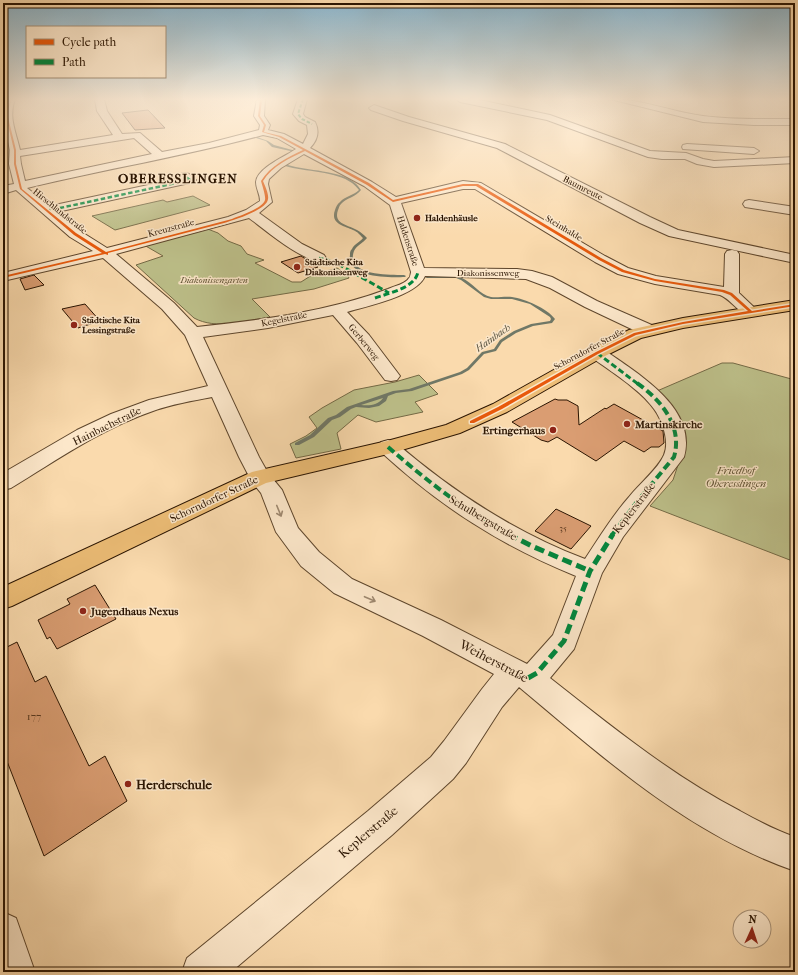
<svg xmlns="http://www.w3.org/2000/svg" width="798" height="975" font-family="'IM FELL French Canon',serif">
  <rect width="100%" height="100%" fill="#fadaad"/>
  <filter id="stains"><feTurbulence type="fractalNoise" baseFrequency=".005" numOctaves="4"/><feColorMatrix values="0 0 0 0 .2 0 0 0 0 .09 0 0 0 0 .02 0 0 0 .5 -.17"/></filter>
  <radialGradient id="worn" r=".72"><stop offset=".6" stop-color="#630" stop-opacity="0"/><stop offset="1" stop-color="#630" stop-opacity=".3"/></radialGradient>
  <path fill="#bdc08a" stroke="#746a46" d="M 193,196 L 210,205 L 115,230 L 92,216 L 163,200 L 167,202 Z
    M 205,228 L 218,233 L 228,241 L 241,246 L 247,254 L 264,260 L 255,263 L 292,282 L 301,282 L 312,275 L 337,268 L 347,274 L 349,278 L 314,289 L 252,299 L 270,317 C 246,321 216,330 194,318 L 136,265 L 163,256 L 144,245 Z
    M 722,363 L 733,363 L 795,380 L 795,562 L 650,506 L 673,480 L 682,453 L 657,391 Z
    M 419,375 L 438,394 L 415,402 L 423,412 L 376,422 L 358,415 L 337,433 L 341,449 L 296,458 L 290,444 L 306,436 L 317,428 L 309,417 L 322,408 L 354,390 L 395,382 Z"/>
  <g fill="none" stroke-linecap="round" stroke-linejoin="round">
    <path fill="#707867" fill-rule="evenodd" d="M 257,137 L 268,141 L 274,145 L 296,151 L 295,152 L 272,147 L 266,141 L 256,138 Z
      M 288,160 L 290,161 L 288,165 C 307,171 340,170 355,183 C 358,185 359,188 361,190 C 356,197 346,198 341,204 C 339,206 339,208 338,210 C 333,224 348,225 357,230 C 361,232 364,235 367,238 C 363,243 356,246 354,251 C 345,276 390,275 404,275 L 406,276 L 405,277 C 390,278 346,278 350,255 C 350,252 350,251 352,249 C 354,244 360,242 363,238 C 360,235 358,232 353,230 C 344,226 330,224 335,210 C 336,207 337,204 340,202 C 345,196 353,196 359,190 C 357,188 355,185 352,183 C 336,171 305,172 285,166 Z
      M 426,276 C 435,275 455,274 462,278 C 472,282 480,295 491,297 C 497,298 505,296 512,297 C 525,299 547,308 555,319 L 552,323 L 533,326 L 516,333 L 502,342 L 496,351 L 484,354 L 469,370 L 462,374 L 412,391 L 396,393 L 388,396 L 386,401 L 379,406 L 369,408 L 356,407 L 351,409 L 340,417 L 332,420 L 314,437 L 299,445 L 295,445 L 295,443 L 310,435 L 328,418 L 336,415 L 347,407 L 393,391 L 409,389 L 460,372 L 467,368 L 482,352 L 494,349 L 500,340 L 514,331 L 531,324 L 550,321 L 551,319 L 550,317 L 530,304 L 512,299 L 491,299 L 484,297 L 461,280 L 456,278 L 427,278 L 425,277 ZM 383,398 C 378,405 370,406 361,405 Z"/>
  </g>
  <path fill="#da9d72" stroke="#2a1401" d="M 148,110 L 165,128 L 135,130 L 122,113 Z
    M 301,256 L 318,267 L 298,273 L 281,262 Z
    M 34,275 L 44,285 L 25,290 L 20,279 Z
    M 85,304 L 100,321 L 78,328 L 62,309 Z
    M 555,399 L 558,400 L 567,400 L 578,406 L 579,425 L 605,408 L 606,409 L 614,404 L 663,431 L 664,443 L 659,447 L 651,447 L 644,452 L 624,441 L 596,461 L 557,437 L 548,442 L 541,440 L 512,422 Z
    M 556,509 L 591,526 L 571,549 L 535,531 Z
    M 95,585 L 116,619 L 57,649 L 50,637 L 47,639 L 38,620 L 70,604 L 67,599 Z
    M 17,642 L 35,682 L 46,676 L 89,766 L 105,756 L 127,801 L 44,856 L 3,751 L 3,649 Z"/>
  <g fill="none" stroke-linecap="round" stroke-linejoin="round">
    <g stroke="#5e462c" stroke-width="2">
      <path id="minor" d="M 6,99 L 15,99 C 8,117 16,132 20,150 L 113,135 L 97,111 L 95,99 L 104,99 L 107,111 L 122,134 L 140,133 L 162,152 L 209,143 L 259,130 L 260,125 L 254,116 L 257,99 L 265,99 L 264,116 L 270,125 L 268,130 L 284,134 L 303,144 L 308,134 L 307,125 L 299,121 L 293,114 L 298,99 L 307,99 L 303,114 L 305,117 L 315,122 C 320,132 317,141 310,148 L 372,182 L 396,197 L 463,181 L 481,183 L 605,256 L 628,268 L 656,276 L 724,287 L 725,254 L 727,251 L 732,250 L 737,251 L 739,254 L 739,293 L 759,312 L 757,315 C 741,319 733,300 720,295 L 655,284 L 618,274 L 595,262 L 475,189 L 463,189 L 401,203 L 424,268 L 517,269 L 532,271 L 552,277 L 597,301 L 654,326 L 656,330 L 654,334 L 648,335 L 642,334 L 585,307 L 550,288 L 526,279 L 425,276 C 417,296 367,306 347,312 L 369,335 L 397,372 L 400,376 L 397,380 L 391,381 L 385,380 L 357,343 L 333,315 L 268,328 L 203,337 L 259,457 L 268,473 L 282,490 L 298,528 L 319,552 L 352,579 L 441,620 L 527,664 L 553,635 L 576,576 C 500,545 441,507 381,452 L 378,447 L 381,442 L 388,440 L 395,442 C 453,492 514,532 585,559 C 599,538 612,516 629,497 C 639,484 658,469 664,455 C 670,441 662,420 654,409 C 641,390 610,371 591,357 L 588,353 L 591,349 L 597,348 L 603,349 C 636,373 698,407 684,457 L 623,537 L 602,573 L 574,649 L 550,678 C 611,726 671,775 740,811 C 758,821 775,830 795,837 L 795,871 C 688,834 604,758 519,687 L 502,707 L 466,763 L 453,779 L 392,835 L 231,972 L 182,972 L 187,958 L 368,811 L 431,757 L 444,741 L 482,689 L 494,674 L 423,636 L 334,593 L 301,566 L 276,532 L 261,493 L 252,482 L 239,457 L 212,397 C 192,401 172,404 153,411 C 101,429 57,460 11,488 L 3,490 L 3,473 L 77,430 L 111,414 L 149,400 L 208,386 L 185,335 L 162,309 L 103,258 L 3,281 L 3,273 L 93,251 L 70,237 L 16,190 L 3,194 L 3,186 L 14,184 L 9,164 L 10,150 L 3,120 L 3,108 ZM 263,135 L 277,138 L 296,149 C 286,156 257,168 256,182 C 256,189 260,194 260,201 L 246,210 L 228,217 L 107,248 L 80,231 L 57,212 L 194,182 L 196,180 L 189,174 L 185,173 L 181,174 L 179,176 L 181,178 L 50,206 L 27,188 C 106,169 185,156 263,135 ZM 134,138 L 152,154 L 25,181 L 21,164 L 20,156 ZM 304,154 L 364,186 L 390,205 L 411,272 C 411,272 410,278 409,278 C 406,284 394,286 388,289 C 327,312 261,320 197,327 L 174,303 L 116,254 L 249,218 C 264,229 306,265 324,261 L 326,258 L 324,255 L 302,244 L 259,213 L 272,202 L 268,184 L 269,179 L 281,168 Z
        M 456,99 L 475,99 L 550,115 L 650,151 L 686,153 L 703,159 L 714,161 L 795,157 L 795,163 L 714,167 L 697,164 L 685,159 L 662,159 L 648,157 L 547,120 L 460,102 Z
        M 610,99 C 642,99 672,112 703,116 C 733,120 765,119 795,119 L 795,125 L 754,125 L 703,122 Z
        M 374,105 L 409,117 L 505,144 L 650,217 L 678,230 L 795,255 L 795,263 L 669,236 L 640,223 L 497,148 L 403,121 L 371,110 L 369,108 Z
        M 687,144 L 754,148 L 759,151 L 754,154 L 683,149 L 682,147 L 683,145 Z
        M 749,200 L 795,207 L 795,215 L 745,207 L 743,204 L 745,201 Z
        M 3,912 L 16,918 L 35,972 L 3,972 Z"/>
    </g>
    <g stroke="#2a1401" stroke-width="2">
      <path id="major" d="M 795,300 L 795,310 L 683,328 L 641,338 L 603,357 L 507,412 L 460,433 L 388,454 L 266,483 L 12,606 L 3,609 L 3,587 L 252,472 L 387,441 L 446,425 L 493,404 L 591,349 L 629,330 L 683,318 Z"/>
    </g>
    <use href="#minor" fill="#fce7ca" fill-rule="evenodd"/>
    <use href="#major" fill="#edbd76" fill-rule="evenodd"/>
    <path stroke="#00873e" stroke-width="2" stroke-dasharray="3.5 2" stroke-linecap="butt" d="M 303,99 L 298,114 L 302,119 L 312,124"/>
    <path stroke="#00873e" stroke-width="2.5" stroke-dasharray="4.5 2.5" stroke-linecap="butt" d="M 46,211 L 190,180 L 185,176
      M 319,258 L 332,261 L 340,265"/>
    <path stroke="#00873e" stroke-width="3" stroke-dasharray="6 3" stroke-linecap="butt" d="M 338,264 L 389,293
      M 375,298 C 389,293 415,288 418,272
      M 597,353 L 638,384"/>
    <path stroke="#00873e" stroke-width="4" stroke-dasharray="8 4" stroke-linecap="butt" d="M 388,447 C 426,480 465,511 510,535
      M 612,535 L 636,503 L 674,457 C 683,426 661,400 637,383"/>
    <path stroke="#00873e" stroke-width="5" stroke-dasharray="10 5" stroke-linecap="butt" d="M 508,534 L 534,547 L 590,571
      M 528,678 L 537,673 L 564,641 L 590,571 L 613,534"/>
    <g stroke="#fce7ca" stroke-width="3">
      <path id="cycleway" d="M 10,99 L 12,99 L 8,109 L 8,117 L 16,150 L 16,164 L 22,189 L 76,233 L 106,252 L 232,219 C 240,216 263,208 265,200 C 266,196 262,185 261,181 C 270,166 288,157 303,150 L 279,137 L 262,132 L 264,125 L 258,116 L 260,99 L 262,99 L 260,116 L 266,125 L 264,132 L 281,136 L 369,183 L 393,200 L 463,184 L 478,184 L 601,258 L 624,270 L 655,279 L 724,290 L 732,293 L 752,311 L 795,304 L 795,306 L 683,324 L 636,335 L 598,354 L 502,409 L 474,423 L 470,423 L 470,421 L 498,407 L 596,352 L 634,333 L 683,322 L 748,311 L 730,295 L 722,292 L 655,281 L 622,272 L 599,260 L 476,186 L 463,186 L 393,202 L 367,185 L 305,151 C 290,158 272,166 263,181 C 265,186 269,194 268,199 C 267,210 234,220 224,223 L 108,253 L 108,255 L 105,254 L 3,278 L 3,276 L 102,253 L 74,235 L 20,189 L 14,164 L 14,150 L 6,117 L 6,109 Z"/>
    </g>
    <use href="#cycleway" fill="#e8590c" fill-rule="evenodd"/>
  </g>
  <defs><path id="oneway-shaft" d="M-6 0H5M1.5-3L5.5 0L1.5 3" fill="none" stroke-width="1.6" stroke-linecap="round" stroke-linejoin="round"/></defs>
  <g stroke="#9e8870">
    <use href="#oneway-shaft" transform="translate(279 511) rotate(68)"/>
    <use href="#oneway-shaft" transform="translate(370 599) rotate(23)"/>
  </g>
  <linearGradient id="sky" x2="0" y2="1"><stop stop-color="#8ab7d0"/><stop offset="0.42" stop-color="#fdeeda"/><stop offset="1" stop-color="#fdeeda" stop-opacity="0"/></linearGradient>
  <rect width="798" height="236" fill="url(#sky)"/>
  <g fill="#8f2418" stroke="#fce7ca" stroke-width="1.5">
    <circle cx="417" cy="218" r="4"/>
    <circle cx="297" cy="267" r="4"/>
    <circle cx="74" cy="325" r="4"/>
    <circle cx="627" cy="424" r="4"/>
    <circle cx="553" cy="430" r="4"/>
    <circle cx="83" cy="611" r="4"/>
    <circle cx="128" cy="784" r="4"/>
  </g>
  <g text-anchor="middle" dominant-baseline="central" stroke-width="3" stroke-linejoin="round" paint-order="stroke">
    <g font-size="9" fill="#2a1401" stroke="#fce7ca">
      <text transform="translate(583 188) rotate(27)">Baumreute</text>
      <text transform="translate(60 211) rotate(39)">Hirschlandstraße</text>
      <text transform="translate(171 228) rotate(-15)">Kreuzstraße</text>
      <text transform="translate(564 228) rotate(31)">Steinhalde</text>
      <text transform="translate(408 241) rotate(72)">Haldenstraße</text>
      <text x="488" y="273">Diakonissenweg</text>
      <text transform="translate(284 319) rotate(-11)">Kegelstraße</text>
      <text transform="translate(364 342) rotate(51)">Gerberweg</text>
      <text transform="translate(589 349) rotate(-28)">Schorndorfer Straße</text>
    </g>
    <g font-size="9" font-weight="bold" fill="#2a1401" stroke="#fce7ca" text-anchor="start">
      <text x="425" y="218">Haldenhäusle</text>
      <text x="305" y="262">Städtische Kita<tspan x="305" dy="10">Diakonissenweg</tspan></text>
      <text x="82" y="320">Städtische Kita<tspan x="82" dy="10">Lessingstraße</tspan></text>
    </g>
    <g font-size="9" font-style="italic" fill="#5d5031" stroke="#fce7ca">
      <text x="214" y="280">Diakonissengarten</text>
    </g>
    <g font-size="9" fill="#56361d">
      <text x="563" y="528">35</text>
    </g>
    <g font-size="10" font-style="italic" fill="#534e3c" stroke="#fce7ca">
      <text transform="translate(493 338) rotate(-35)">Hainbach</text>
    </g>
    <g font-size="11" font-weight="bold" fill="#2a1401" stroke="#fce7ca" text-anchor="start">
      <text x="635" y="424">Martinskirche</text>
      <text x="545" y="430" text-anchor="end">Ertingerhaus</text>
      <text x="91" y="611">Jugendhaus Nexus</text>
    </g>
    <g font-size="11" fill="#2a1401" stroke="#fce7ca">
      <text transform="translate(107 426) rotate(-26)">Hainbachstraße</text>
      <text transform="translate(214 499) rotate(-25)">Schorndorfer Straße</text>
      <text transform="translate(634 508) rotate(-52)">Keplerstraße</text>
      <text transform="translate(483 518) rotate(31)">Schulbergstraße</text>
    </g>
    <g font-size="11" font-style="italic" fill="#5d5031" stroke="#fce7ca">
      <text x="736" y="470">Friedhof<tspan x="736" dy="13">Oberesslingen</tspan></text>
    </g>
    <g font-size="11" fill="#56361d">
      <text x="34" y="716">177</text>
    </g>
    <g font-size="13" font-weight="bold" letter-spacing="1" fill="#2a1401" stroke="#fce7ca">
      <text x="178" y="178">OBERESSLINGEN</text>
    </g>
    <g font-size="13" fill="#2a1401" stroke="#fce7ca">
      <text transform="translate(494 661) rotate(28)">Weiherstraße</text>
      <text transform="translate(368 832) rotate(-40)">Keplerstraße</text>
    </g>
    <g font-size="13" font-weight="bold" fill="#2a1401" stroke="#fce7ca" text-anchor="start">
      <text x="136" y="784">Herderschule</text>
    </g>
  </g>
  <rect width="798" height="975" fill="none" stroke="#fadaad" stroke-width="16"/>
  <rect x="4" y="4" width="790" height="967" fill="none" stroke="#2a1401" stroke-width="2"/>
  <rect x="8" y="8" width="782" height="959" fill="none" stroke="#2a1401"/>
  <rect x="26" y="26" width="140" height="52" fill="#fce7ca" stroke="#a8937a"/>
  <rect x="34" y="39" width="20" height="6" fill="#e8590c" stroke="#a8937a"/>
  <text x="62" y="46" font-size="12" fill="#2a1401">Cycle path</text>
  <rect x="34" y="59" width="20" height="6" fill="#00873e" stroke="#a8937a"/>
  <text x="62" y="66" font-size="12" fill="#2a1401">Path</text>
  <g transform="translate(752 929) rotate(3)"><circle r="19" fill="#fce7ca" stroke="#a8937a"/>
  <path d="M0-3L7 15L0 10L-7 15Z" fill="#8f2418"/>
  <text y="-6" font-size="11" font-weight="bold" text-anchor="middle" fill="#2a1401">N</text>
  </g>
  <rect width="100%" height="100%" filter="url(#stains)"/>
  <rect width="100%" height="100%" fill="url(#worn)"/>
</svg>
